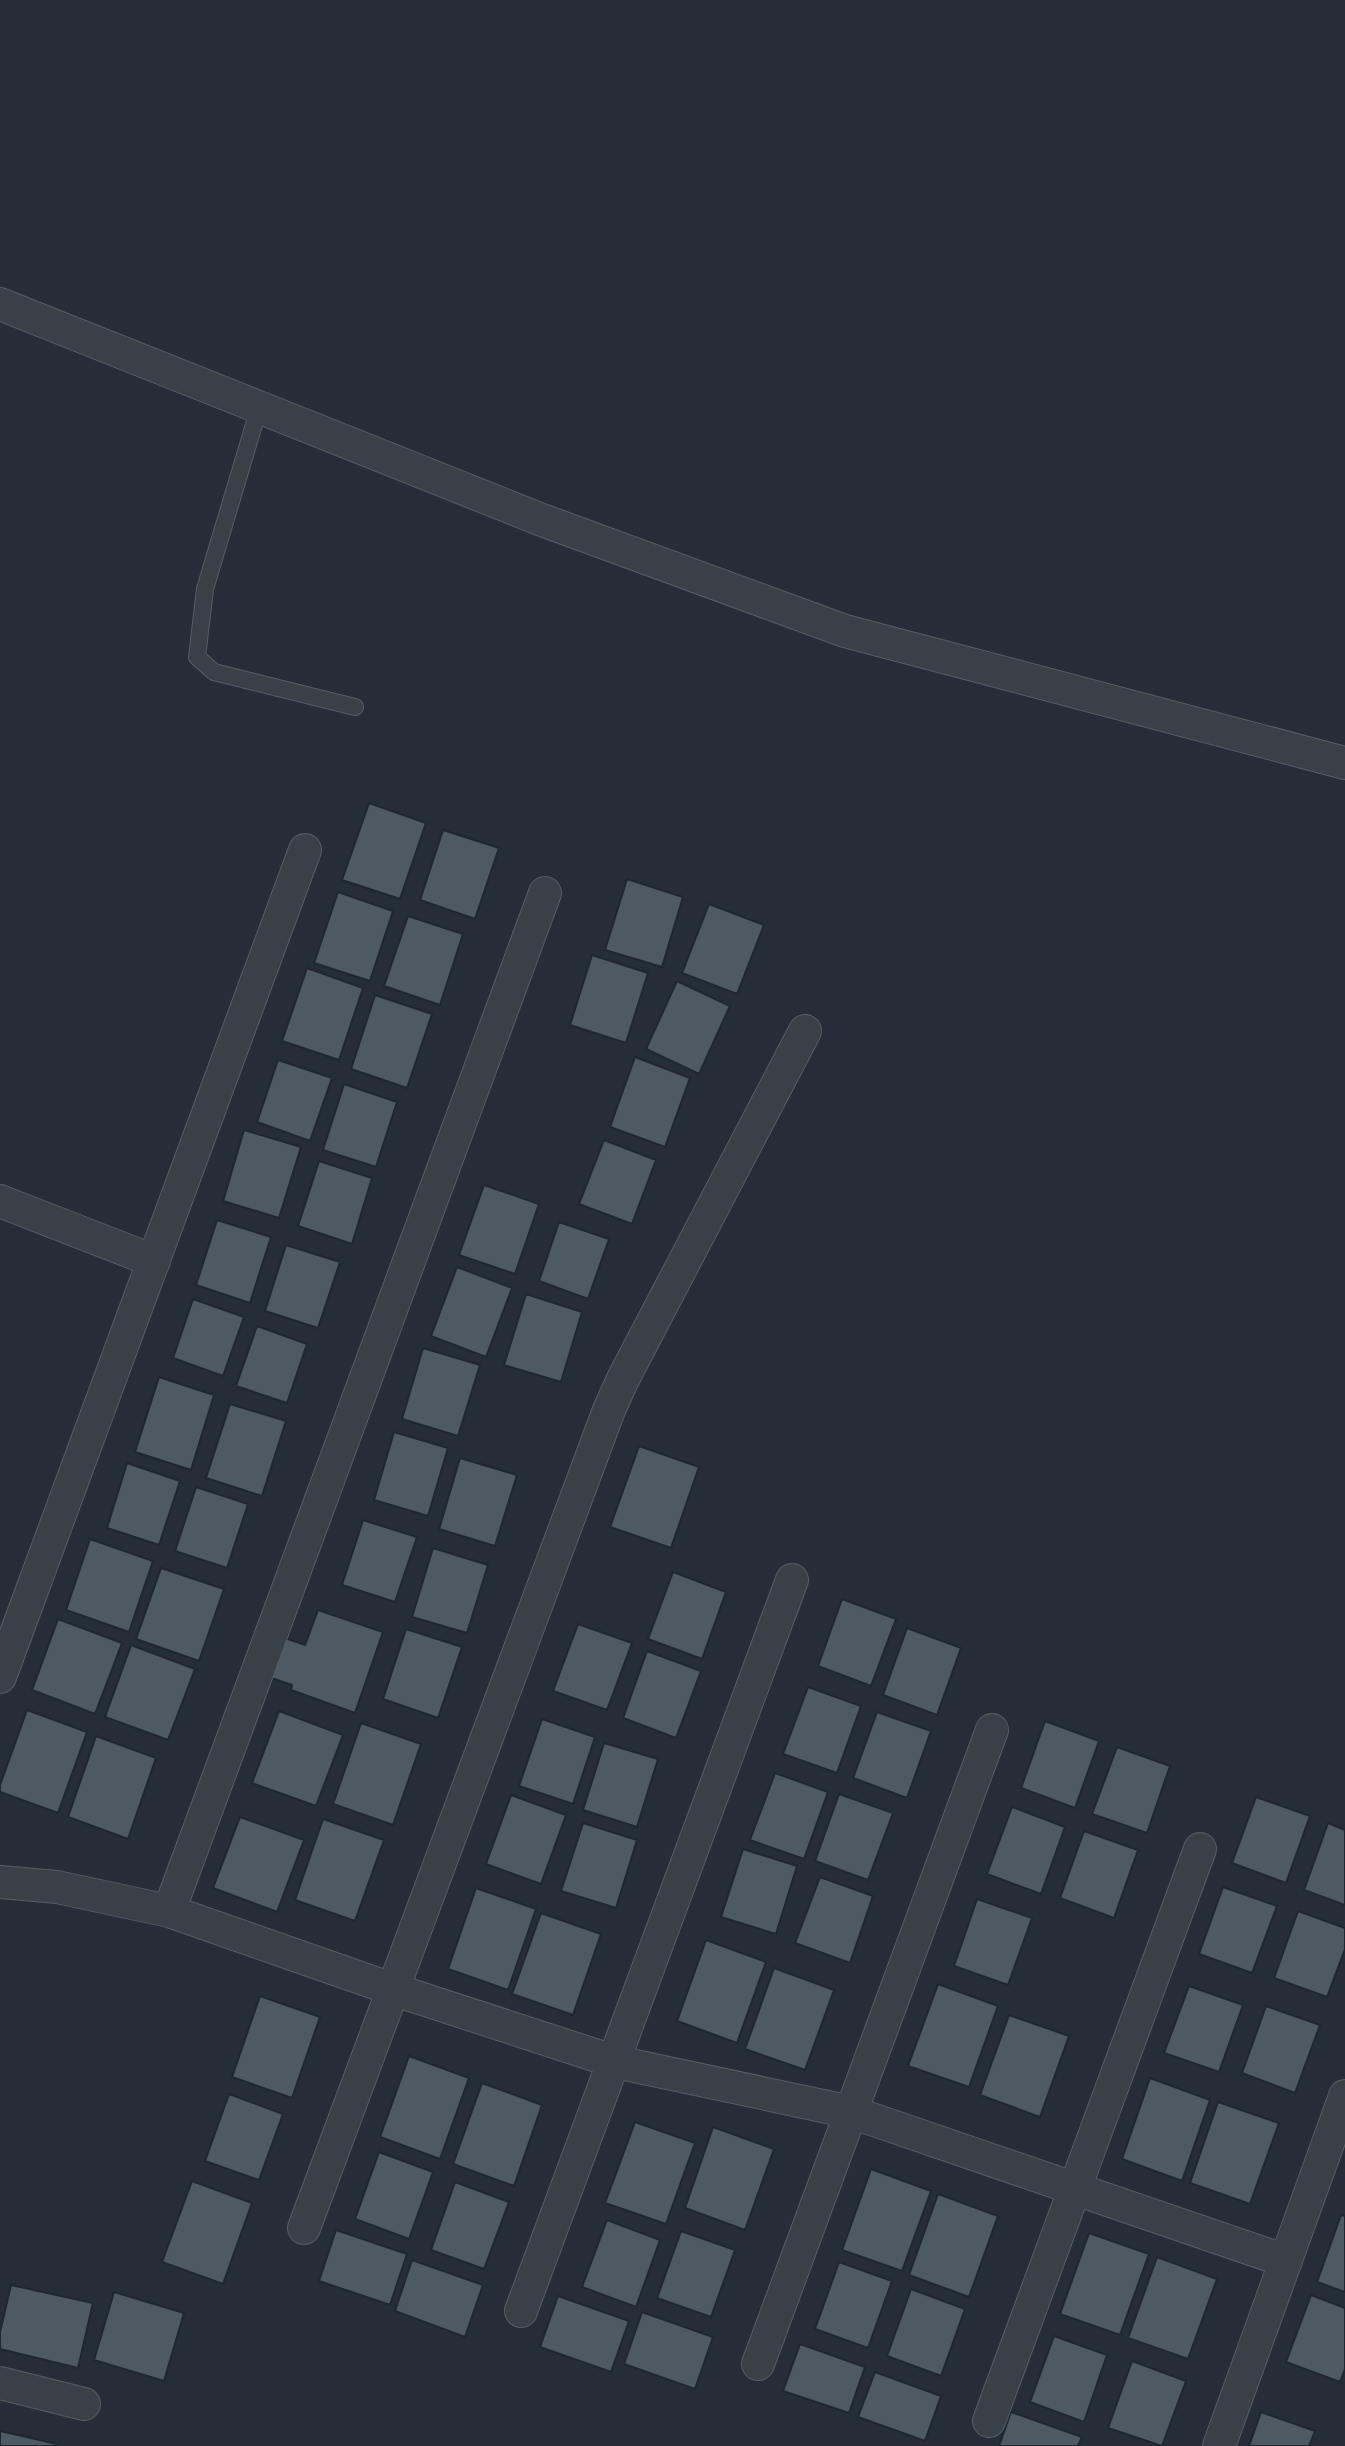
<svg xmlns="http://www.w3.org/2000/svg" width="1345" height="2446" font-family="Figtree,sans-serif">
  <rect width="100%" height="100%" fill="#252e38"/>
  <path fill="#4d5963" stroke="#1f272f" stroke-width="2" d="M 369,803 L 426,823 L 400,899 L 342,880 Z
    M 443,830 L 499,848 L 475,919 L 420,900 Z
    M 627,879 L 683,897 L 662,967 L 605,950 Z
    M 338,892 L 393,911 L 370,981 L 314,963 Z
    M 709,904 L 764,925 L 737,994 L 682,973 Z
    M 408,916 L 463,934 L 440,1005 L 384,986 Z
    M 592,955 L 648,973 L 626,1043 L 570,1025 Z
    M 307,968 L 363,988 L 339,1060 L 282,1041 Z
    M 677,981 L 730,1006 L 699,1074 L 646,1049 Z
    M 375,995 L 432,1014 L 407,1088 L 351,1069 Z
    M 635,1057 L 690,1078 L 665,1147 L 610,1127 Z
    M 278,1060 L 332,1078 L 310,1141 L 257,1122 Z
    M 344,1084 L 397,1102 L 376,1167 L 323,1150 Z
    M 244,1130 L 301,1147 L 279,1218 L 223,1201 Z
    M 604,1140 L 656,1160 L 632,1224 L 579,1204 Z
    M 319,1161 L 372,1178 L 352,1244 L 298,1226 Z
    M 484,1185 L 539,1204 L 515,1274 L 459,1255 Z
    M 217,1220 L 271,1237 L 250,1303 L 196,1285 Z
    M 559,1222 L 609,1239 L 588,1299 L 539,1281 Z
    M 286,1245 L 340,1262 L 318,1328 L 265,1311 Z
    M 457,1267 L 512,1288 L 486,1357 L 431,1336 Z
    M 526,1294 L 582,1312 L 561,1382 L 504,1365 Z
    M 193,1299 L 244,1317 L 223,1376 L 173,1358 Z
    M 257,1326 L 307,1344 L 287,1403 L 236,1386 Z
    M 423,1348 L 480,1365 L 458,1436 L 402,1419 Z
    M 159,1377 L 214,1395 L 191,1470 L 135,1452 Z
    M 230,1404 L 286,1421 L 262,1496 L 206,1478 Z
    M 394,1432 L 448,1448 L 428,1516 L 374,1500 Z
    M 639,1446 L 699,1467 L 671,1548 L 610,1527 Z
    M 460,1458 L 517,1475 L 495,1546 L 439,1529 Z
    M 127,1463 L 180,1481 L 159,1545 L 107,1528 Z
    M 196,1487 L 248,1504 L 227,1568 L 175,1551 Z
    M 363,1520 L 417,1537 L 395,1602 L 342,1585 Z
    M 90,1539 L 153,1561 L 129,1632 L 66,1610 Z
    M 433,1548 L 488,1565 L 467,1633 L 412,1617 Z
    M 161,1568 L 224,1589 L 199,1661 L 136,1639 Z
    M 673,1572 L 726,1592 L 702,1659 L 648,1639 Z
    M 842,1599 L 896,1619 L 871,1686 L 818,1666 Z
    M 318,1610 L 383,1632 L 355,1713 L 291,1690 L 292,1685 L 271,1678 L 285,1638 L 305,1645 Z
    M 58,1619 L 122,1643 L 95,1714 L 32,1690 Z
    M 578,1624 L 632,1643 L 607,1710 L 553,1691 Z
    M 907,1628 L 961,1648 L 937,1715 L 883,1695 Z
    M 406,1629 L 462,1647 L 438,1718 L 383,1699 Z
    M 131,1645 L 195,1669 L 168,1740 L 105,1717 Z
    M 647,1651 L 701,1671 L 676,1738 L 623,1718 Z
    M 808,1687 L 861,1706 L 837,1773 L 783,1754 Z
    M 27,1710 L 87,1732 L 58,1813 L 0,1792 L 0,1785 Z
    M 279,1711 L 343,1735 L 316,1806 L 252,1783 Z
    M 877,1712 L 931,1731 L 907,1798 L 853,1778 Z
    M 542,1719 L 595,1737 L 573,1804 L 519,1786 Z
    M 1045,1721 L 1099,1741 L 1075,1808 L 1021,1788 Z
    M 361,1723 L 421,1744 L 393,1825 L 333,1804 Z
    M 96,1736 L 156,1758 L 128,1839 L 68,1817 Z
    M 604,1743 L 658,1759 L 637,1827 L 583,1810 Z
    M 1117,1747 L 1170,1766 L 1147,1833 L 1092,1814 Z
    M 775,1773 L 828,1792 L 804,1859 L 750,1840 Z
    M 839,1794 L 893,1813 L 868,1880 L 815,1861 Z
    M 511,1795 L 566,1815 L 541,1884 L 486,1864 Z
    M 1256,1797 L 1310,1816 L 1286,1883 L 1232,1863 Z
    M 1012,1807 L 1065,1827 L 1041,1894 L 987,1874 Z
    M 240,1817 L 304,1840 L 277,1912 L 213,1888 Z
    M 323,1819 L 384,1840 L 355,1921 L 295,1900 Z
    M 583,1823 L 637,1840 L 616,1908 L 561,1891 Z
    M 1328,1823 L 1345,1830 L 1345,1905 L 1304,1890 Z
    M 1084,1831 L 1138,1850 L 1114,1918 L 1060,1898 Z
    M 743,1849 L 797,1866 L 776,1934 L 721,1917 Z
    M 820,1877 L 873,1896 L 850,1963 L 795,1943 Z
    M 1223,1887 L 1277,1906 L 1252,1973 L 1199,1954 Z
    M 476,1888 L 536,1909 L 508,1990 L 448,1969 Z
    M 977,1899 L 1032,1918 L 1008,1985 L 954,1966 Z
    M 1298,1911 L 1345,1928 L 1345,1949 L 1327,1997 L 1274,1978 Z
    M 541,1913 L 601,1934 L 573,2015 L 512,1994 Z
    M 706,1940 L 766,1962 L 737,2043 L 677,2021 Z
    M 774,1968 L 834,1990 L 805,2070 L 745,2049 Z
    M 938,1984 L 998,2006 L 969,2087 L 908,2066 Z
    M 1189,1986 L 1243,2005 L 1219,2072 L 1164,2053 Z
    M 260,1996 L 320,2017 L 292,2098 L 232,2077 Z
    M 1266,2006 L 1320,2025 L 1295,2093 L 1242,2073 Z
    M 1009,2015 L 1069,2036 L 1040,2117 L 980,2095 Z
    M 409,2056 L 469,2078 L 440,2159 L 380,2137 Z
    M 1150,2078 L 1210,2100 L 1182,2181 L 1122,2159 Z
    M 482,2083 L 542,2105 L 514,2186 L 453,2164 Z
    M 229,2094 L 283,2114 L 259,2180 L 205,2161 Z
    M 1218,2102 L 1279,2123 L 1250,2204 L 1190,2183 Z
    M 635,2122 L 695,2143 L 666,2224 L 605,2203 Z
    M 713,2127 L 774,2149 L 745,2230 L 685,2208 Z
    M 379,2152 L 433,2172 L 409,2239 L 355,2219 Z
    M 871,2169 L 931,2191 L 902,2271 L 842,2250 Z
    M 192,2181 L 252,2203 L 223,2284 L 162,2262 Z
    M 455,2182 L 509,2202 L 484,2269 L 431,2250 Z
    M 938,2194 L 998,2216 L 969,2297 L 909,2275 Z
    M 1341,2215 L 1345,2216 L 1345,2292 L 1317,2282 Z
    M 607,2220 L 660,2240 L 636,2307 L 582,2287 Z
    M 336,2230 L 407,2254 L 390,2305 L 319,2281 Z
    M 681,2231 L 735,2250 L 711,2317 L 657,2298 Z
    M 1089,2233 L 1149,2254 L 1120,2335 L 1060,2314 Z
    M 1157,2257 L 1217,2279 L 1188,2359 L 1128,2338 Z
    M 412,2260 L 483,2285 L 465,2337 L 395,2311 Z
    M 839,2262 L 892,2281 L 868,2348 L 815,2329 Z
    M 11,2285 L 93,2303 L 78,2368 L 0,2349 L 0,2332 Z
    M 911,2289 L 965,2309 L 941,2376 L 887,2356 Z
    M 114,2292 L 184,2313 L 164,2381 L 94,2360 Z
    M 1311,2295 L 1345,2308 L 1345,2369 L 1340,2382 L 1286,2362 Z
    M 558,2296 L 629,2321 L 611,2372 L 540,2347 Z
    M 642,2312 L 713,2337 L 695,2389 L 624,2364 Z
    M 1054,2336 L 1107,2355 L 1084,2422 L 1030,2402 Z
    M 800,2344 L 865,2367 L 849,2413 L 783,2391 Z
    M 1132,2361 L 1186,2381 L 1162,2446 L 1108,2428 Z
    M 875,2372 L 941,2396 L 925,2441 L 858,2417 Z
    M 1011,2412 L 1082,2437 L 1078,2446 L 999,2446 Z
    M 1261,2412 L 1315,2431 L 1309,2446 L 1249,2446 Z
    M 0,2431 L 57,2444 L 57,2446 L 0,2446 Z"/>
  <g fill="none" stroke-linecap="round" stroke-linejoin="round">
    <g stroke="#565e66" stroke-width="18">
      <path id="service" d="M 259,408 L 205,589 L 197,657 L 214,672 L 355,707"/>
    </g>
    <g stroke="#565e66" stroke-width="34">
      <path id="minor" d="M 0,304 L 542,520 L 845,631 L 1345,763
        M 0,1201 L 154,1261
        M 0,1677 L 305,850
        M 0,1882 L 57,1887 L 169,1911 L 392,1989 L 616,2062 L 851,2112 L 1286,2261
        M 169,1911 L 545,893
        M 304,2228 L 609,1410 L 623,1379 L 805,1031
        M 521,2311 L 792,1580
        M 758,2364 L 992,1730
        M 0,2383 L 84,2404
        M 989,2421 L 1200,1849
        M 1219,2446 L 1345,2096"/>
    </g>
    <use href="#service" stroke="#384048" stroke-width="16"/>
    <use href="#minor" stroke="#384048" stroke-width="32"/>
  </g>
</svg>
